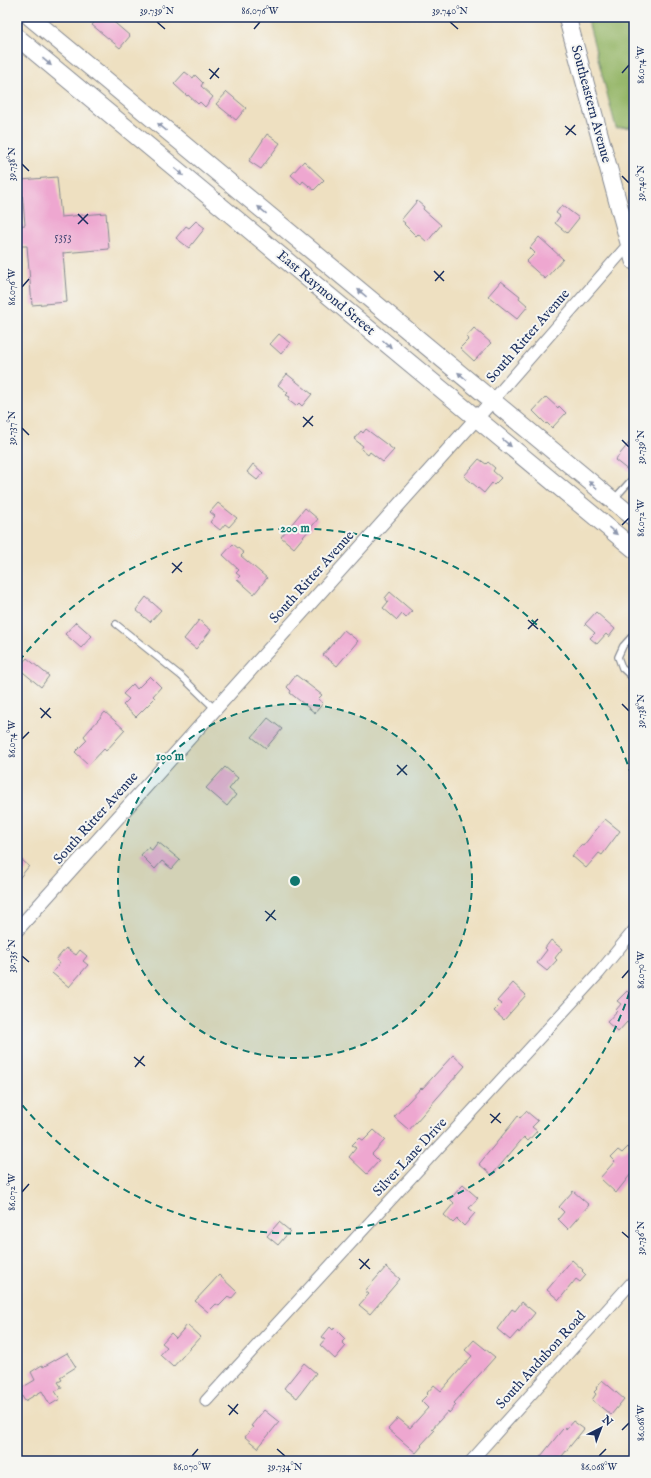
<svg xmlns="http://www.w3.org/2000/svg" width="651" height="1478" font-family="'IM FELL English',serif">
  <rect width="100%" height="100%" fill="#f6f6f2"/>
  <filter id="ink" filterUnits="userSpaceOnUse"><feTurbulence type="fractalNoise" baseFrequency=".025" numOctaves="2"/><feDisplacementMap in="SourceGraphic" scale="8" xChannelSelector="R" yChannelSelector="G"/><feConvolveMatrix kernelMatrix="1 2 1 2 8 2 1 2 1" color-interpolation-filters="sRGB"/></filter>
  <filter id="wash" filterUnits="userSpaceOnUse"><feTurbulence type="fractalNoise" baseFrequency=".012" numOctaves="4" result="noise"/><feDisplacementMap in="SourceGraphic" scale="16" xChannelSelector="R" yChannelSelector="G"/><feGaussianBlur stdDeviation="0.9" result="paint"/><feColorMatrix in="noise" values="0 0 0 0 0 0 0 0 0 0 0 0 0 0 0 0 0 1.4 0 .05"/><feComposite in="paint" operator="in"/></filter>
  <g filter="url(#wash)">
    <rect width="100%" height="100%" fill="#eee0c1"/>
    <path fill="#97b76b" stroke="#597364" d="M 587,17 L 634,17 L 634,127 L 616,128 Z"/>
    <g id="blocks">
      <path fill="#eea7d0" d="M 99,17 L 108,17 L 130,36 L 120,48 L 92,25 Z
        M 185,72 L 193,78 L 195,75 L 203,83 L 201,86 L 213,97 L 205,107 L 200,102 L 198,104 L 188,95 L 187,96 L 174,84 Z
        M 227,92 L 246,108 L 236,120 L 216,104 Z
        M 267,134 L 280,143 L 261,169 L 249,161 Z
        M 304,161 L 324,180 L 314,190 L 303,181 L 301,184 L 291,175 Z
        M 57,177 L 61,217 L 106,213 L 109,249 L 63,253 L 67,302 L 32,305 L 27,246 L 17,246 L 17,226 L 25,225 L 21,180 Z
        M 417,201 L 424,207 L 423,209 L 441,225 L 427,242 L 418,234 L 416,236 L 404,224 L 405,223 L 401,220 Z
        M 562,205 L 579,218 L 567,233 L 555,223 L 560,216 L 556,213 Z
        M 196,221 L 205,228 L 189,248 L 176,238 L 186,226 L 189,228 Z
        M 539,237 L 563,259 L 545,279 L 526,262 L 535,253 L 530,248 Z
        M 501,281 L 520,296 L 519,298 L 528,306 L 517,319 L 488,296 Z
        M 474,328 L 491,343 L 474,361 L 460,348 L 469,339 L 466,337 Z
        M 279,334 L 290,343 L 281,354 L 270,344 Z
        M 287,374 L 312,394 L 302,406 L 299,403 L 296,406 L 288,400 L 290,397 L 286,395 L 288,393 L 278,385 Z
        M 546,397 L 558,408 L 559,406 L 566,413 L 552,428 L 547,423 L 546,424 L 533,411 Z
        M 366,429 L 394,450 L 383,462 L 370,452 L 368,455 L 361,449 L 363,446 L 354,439 L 361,431 L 363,433 Z
        M 634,437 L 634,464 L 629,471 L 615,460 Z
        M 479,459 L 486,464 L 488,462 L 495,468 L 493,471 L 501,478 L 494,485 L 492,483 L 484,493 L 464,476 Z
        M 253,464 L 263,473 L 257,480 L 247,472 Z
        M 218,503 L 237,518 L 229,527 L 225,524 L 220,530 L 210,522 L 215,516 L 210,512 Z
        M 305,508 L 318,519 L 294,548 L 281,537 Z
        M 233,544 L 244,553 L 241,556 L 267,578 L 254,594 L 237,579 L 240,576 L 236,573 L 239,570 L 223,555 Z
        M 390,592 L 412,611 L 406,618 L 402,614 L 397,620 L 383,608 L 388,602 L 385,598 Z
        M 146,597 L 161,610 L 150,622 L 136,610 Z
        M 596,612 L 615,629 L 609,637 L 606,634 L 597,644 L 590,638 L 595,633 L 585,624 Z
        M 199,620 L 211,630 L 196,649 L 184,639 Z
        M 76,622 L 92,636 L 81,648 L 65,634 Z
        M 344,630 L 358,641 L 337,666 L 323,655 Z
        M 27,658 L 49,676 L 41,687 L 18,668 Z
        M 296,675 L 322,695 L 318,699 L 323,703 L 315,713 L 290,693 L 291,691 L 287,687 Z
        M 150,676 L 161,687 L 153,696 L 155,698 L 136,717 L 123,705 L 129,699 L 123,694 L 133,684 L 137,689 Z
        M 105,712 L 125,730 L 106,751 L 104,749 L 89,765 L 75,752 L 87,740 L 84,736 Z
        M 268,718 L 282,729 L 266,748 L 252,737 Z
        M 225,767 L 238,778 L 229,789 L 236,795 L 227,806 L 206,788 Z
        M 605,819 L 620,831 L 602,855 L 599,853 L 586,868 L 572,856 L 581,845 L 583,846 Z
        M 158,842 L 180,860 L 172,869 L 162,861 L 155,869 L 141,855 L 148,847 L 152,850 Z
        M 17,856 L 29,866 L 17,881 Z
        M 551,940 L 562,949 L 555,958 L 557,960 L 547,971 L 537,963 L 547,950 L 545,948 Z
        M 66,948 L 76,955 L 80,950 L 87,956 L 83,961 L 88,965 L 69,987 L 52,973 L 60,963 L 56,960 Z
        M 513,983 L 526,995 L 504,1020 L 494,1011 L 501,1004 L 497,1001 Z
        M 627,991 L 634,997 L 634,1029 L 627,1022 L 618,1032 L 607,1022 L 617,1011 L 616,1010 L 621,1004 L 617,1001 Z
        M 453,1055 L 465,1066 L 409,1130 L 394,1117 L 421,1088 L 422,1089 Z
        M 526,1111 L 538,1121 L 532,1127 L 537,1131 L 528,1141 L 524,1137 L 492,1175 L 479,1164 L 511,1125 L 518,1116 L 520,1118 Z
        M 374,1130 L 385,1140 L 372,1154 L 379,1161 L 367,1174 L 349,1157 L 356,1148 L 352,1145 L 359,1138 L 363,1141 Z
        M 628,1147 L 634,1152 L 634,1170 L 616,1193 L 600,1178 L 615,1161 L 611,1157 L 618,1150 L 622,1153 Z
        M 463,1185 L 478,1198 L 469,1208 L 475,1213 L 464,1226 L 457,1219 L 453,1223 L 444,1215 L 454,1203 L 450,1199 Z
        M 573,1191 L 589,1205 L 568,1229 L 558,1219 L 564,1212 L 559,1207 Z
        M 279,1222 L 290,1231 L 278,1245 L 267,1236 Z
        M 572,1260 L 583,1270 L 582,1271 L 586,1275 L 580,1282 L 576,1279 L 559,1300 L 547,1290 Z
        M 386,1267 L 400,1279 L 370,1314 L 359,1305 L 369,1294 L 365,1291 Z
        M 219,1275 L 237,1292 L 231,1299 L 228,1297 L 219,1306 L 216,1304 L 208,1312 L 195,1301 Z
        M 522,1302 L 535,1313 L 519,1333 L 518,1331 L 510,1340 L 497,1329 L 512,1309 L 515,1311 Z
        M 187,1325 L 200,1337 L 173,1367 L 160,1355 L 167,1347 L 162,1343 L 171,1333 L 176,1338 Z
        M 330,1327 L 333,1330 L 334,1328 L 345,1339 L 342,1342 L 346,1346 L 335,1359 L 320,1345 L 325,1339 L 322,1337 Z
        M 474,1340 L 495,1357 L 454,1403 L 456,1405 L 449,1413 L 448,1411 L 432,1429 L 434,1431 L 421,1445 L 422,1446 L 416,1453 L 388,1429 L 398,1418 L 410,1428 L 428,1408 L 421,1401 L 428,1394 L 427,1393 L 434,1385 L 441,1391 L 472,1356 L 465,1350 Z
        M 67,1353 L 76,1367 L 60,1377 L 62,1380 L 58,1382 L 62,1388 L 55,1391 L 60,1399 L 50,1405 L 42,1391 L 25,1401 L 18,1390 L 35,1380 L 31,1372 L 42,1365 L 43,1367 Z
        M 304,1363 L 316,1373 L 297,1398 L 284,1388 Z
        M 602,1380 L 624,1399 L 611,1415 L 592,1400 L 596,1394 L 594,1392 L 597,1389 L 596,1388 Z
        M 264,1410 L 279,1422 L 258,1448 L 245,1437 L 253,1427 L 251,1426 Z
        M 573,1421 L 584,1429 L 558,1461 L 537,1461 L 562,1430 L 565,1427 L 566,1429 Z"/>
    </g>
  </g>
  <g filter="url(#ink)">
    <use href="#blocks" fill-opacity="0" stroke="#848890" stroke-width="1"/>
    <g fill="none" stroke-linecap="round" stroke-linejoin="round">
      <g stroke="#848890" stroke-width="8">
        <path id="service" d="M 614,499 L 634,477
          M 116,624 L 181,676 L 215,709
          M 634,634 L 623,646 L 618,657 L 622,668 L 634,679"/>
      </g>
      <g stroke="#848890" stroke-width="13">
        <path id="minor" d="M 492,401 L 629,244 L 634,245
          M 206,1401 L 599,973 L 634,930
          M 471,1461 L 634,1280"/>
      </g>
      <g stroke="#848890" stroke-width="15">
        <path id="tertiary" d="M 17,930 L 492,401"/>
      </g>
      <g stroke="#848890" stroke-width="19">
        <path id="primary" d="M 30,17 L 634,518
          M 567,17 L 634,261
          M 17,37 L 634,549"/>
      </g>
      <use href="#service" stroke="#fff" stroke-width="5.5"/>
      <use href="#minor" stroke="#fff" stroke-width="11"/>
      <use href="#tertiary" stroke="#fff" stroke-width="13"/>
      <use href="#primary" stroke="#fff" stroke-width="17"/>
    </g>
    <defs><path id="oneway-solid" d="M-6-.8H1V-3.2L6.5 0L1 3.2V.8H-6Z"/></defs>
    <g fill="#8d97ae">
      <use href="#oneway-solid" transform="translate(47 62) rotate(40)"/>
      <use href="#oneway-solid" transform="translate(162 127) rotate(-140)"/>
      <use href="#oneway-solid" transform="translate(179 172) rotate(40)"/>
      <use href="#oneway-solid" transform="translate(262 210) rotate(-140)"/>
      <use href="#oneway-solid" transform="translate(362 293) rotate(-140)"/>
      <use href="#oneway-solid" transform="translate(387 344) rotate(40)"/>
      <use href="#oneway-solid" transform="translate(462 376) rotate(-140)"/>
      <use href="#oneway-solid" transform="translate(507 443) rotate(40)"/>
      <use href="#oneway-solid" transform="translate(593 485) rotate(-141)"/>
      <use href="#oneway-solid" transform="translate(613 531) rotate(40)"/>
    </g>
  </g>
  <path fill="none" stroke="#1b2f5e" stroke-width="1.5" d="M 157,22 L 165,29M 450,22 L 458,29M 254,29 L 260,22M 209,69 L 219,78M 622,73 L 629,65M 210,79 L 219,68M 565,126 L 576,135M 566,135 L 575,125M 22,164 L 29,171M 622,176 L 629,183M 78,214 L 88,224M 78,224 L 88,214M 434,271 L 444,281M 435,281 L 444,271M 22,287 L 29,279M 303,417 L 313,426M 303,427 L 313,416M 22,428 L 29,435M 622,440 L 629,447M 622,525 L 629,518M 172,563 L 182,572M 172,573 L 182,562M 528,620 L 538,629M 528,629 L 538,619M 622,704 L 629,711M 40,708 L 51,718M 41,718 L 50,708M 22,739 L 29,732M 397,765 L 407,775M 397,775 L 407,765M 265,911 L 276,920M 266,921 L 275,910M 22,956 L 29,962M 622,978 L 629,970M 134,1057 L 145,1066M 135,1067 L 144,1056M 490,1114 L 501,1123M 491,1123 L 500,1113M 22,1192 L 29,1184M 622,1232 L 629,1238M 359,1259 L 370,1269M 360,1269 L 369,1259M 228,1405 L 238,1414M 229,1415 L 238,1404M 622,1430 L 629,1423M 277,1449 L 285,1456M 192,1456 L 198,1449M 599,1456 L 606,1449"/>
  <circle cx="295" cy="881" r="177" fill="#0f766e" fill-opacity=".12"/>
  <g fill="none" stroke="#0f766e" stroke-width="2" stroke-dasharray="7 5">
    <circle cx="295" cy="881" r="177"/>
    <path d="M633 981A353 353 0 0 1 19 1101M19 661A353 353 0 0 1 633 781"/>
  </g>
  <g text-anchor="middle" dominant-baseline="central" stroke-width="4" stroke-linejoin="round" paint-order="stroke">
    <g font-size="12" fill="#504d7a">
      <text x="63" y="236">5353</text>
    </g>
    <g font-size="14" fill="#1b2f5e" stroke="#f6f6f2">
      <text transform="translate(591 104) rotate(75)">Southeastern Avenue</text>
      <text transform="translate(326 293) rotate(40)">East Raymond Street</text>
      <text transform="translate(528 336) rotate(-49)">South Ritter Avenue</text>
      <text transform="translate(312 577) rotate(-48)">South Ritter Avenue</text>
      <text transform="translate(96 818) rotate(-48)">South Ritter Avenue</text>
      <text transform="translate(410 1157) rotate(-47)">Silver Lane Drive</text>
      <text transform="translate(541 1360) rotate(-48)">South Audubon Road</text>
    </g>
  </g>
  <circle cx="295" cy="881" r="6" fill="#0f766e" stroke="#f6f6f2" stroke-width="2"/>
  <g font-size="12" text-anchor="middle" font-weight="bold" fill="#0f766e" stroke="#f6f6f2" stroke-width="4" stroke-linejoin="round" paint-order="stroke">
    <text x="295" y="532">200 m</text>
    <text x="170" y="760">100 m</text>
  </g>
  <rect width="651" height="1478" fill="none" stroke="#f6f6f2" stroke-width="44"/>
  <g transform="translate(601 1428) rotate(42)" stroke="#f6f6f2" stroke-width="3" paint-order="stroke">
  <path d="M0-3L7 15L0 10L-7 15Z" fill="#1b2f5e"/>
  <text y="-6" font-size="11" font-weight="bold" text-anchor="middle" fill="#1b2f5e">N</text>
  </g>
  <rect x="22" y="22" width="607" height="1434" fill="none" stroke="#1b2f5e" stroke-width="1.5"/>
  <g font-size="10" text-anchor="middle" fill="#1b2f5e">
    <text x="157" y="14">39.739°N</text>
    <text x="260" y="14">86.076°W</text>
    <text x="450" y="14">39.740°N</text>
    <text transform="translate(640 65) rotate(-90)" y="4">86.074°W</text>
    <text transform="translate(11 164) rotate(-90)" y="4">39.738°N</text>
    <text transform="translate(640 183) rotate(-90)" y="4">39.740°N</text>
    <text transform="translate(11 287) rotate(-90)" y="4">86.076°W</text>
    <text transform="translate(11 428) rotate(-90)" y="4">39.737°N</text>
    <text transform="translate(640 447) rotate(-90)" y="4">39.739°N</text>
    <text transform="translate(640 518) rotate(-90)" y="4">86.072°W</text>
    <text transform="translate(640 711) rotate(-90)" y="4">39.738°N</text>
    <text transform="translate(11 739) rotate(-90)" y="4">86.074°W</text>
    <text transform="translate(11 956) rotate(-90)" y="4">39.735°N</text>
    <text transform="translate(640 970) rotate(-90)" y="4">86.070°W</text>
    <text transform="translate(11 1192) rotate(-90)" y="4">86.072°W</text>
    <text transform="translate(640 1238) rotate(-90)" y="4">39.736°N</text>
    <text transform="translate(640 1423) rotate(-90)" y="4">86.068°W</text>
    <text x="192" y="1470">86.070°W</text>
    <text x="285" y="1470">39.734°N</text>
    <text x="599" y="1470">86.068°W</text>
  </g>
</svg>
